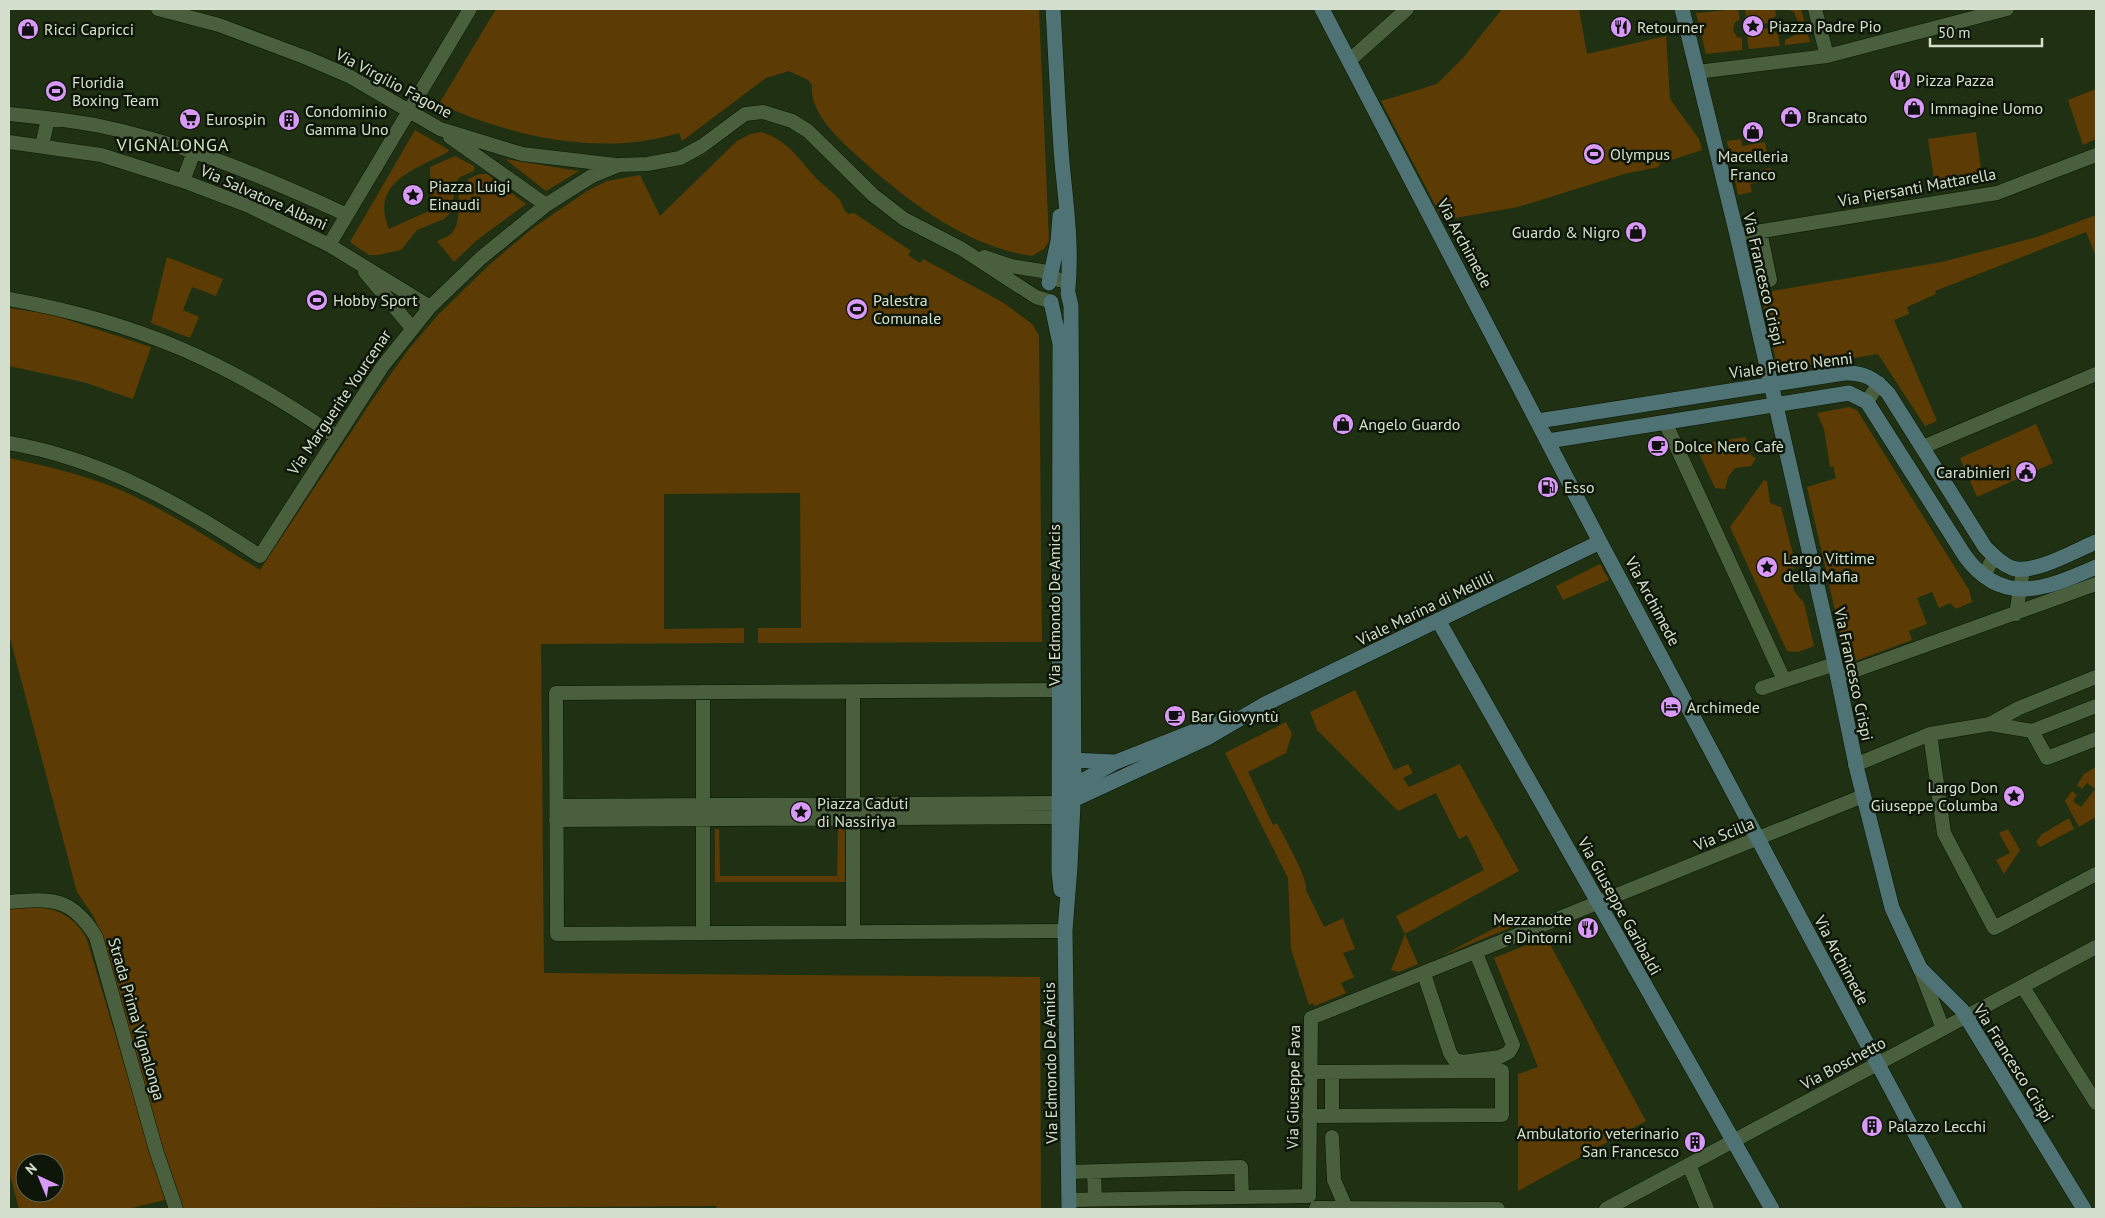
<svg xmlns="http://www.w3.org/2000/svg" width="2105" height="1218" font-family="'PT Sans',sans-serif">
  <rect width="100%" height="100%" fill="#1f3112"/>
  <path fill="#5c3c04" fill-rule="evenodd" d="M 496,9 L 1039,9 L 1049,241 L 1044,249 L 1032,256 C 964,246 905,199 855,154 C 837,137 809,112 812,85 L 808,80 L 789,71 L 766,78 L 682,141 L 679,133 C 601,157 512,137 439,104 Z
    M 1502,9 L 1579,9 L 1587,54 L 1666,36 L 1670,99 L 1699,139 L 1702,150 L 1659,164 L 1659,167 L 1624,174 L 1518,207 L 1443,220 L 1381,101 L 1437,84 L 1463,58 Z
    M 1738,9 L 1740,20 L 1735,22 L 1733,30 L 1737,37 L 1742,38 L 1742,50 L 1706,54 L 1696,13 Z
    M 1745,9 L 1775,9 L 1776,15 L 1769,23 L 1754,25 L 1746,19 Z
    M 1787,9 L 1801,9 L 1810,42 L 1785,45 L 1785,40 L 1795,35 L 1799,25 L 1794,12 Z
    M 1770,28 L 1778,34 L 1780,46 L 1749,49 L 1747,38 L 1754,30 Z
    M 2096,89 L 2096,139 L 2083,145 L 2068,100 Z
    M 415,130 L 449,150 L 448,152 C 416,169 369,182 389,229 L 431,210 L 430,167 L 455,156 L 474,166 L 474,171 L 460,177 L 455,184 L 452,211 L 444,219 L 417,230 L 401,250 L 378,255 L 369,255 L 350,242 Z
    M 761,132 C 787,140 798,158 815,177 C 822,185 831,190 838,198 C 843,203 842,209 848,214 L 854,213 L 911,251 L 908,255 L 920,263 L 923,259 L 1004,303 L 1032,324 L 1039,335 L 1042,642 L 758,643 L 758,628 L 801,628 L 800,493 L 664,494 L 664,629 L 744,628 L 744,643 L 541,644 L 544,973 L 1040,977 L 1041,1209 L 717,1209 L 716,1206 L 180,1209 L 104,941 L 94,917 L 77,892 L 9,634 L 9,458 C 42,465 76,473 108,485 C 162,506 211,540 260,570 L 371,402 L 408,350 L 438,315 L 489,265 L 533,228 L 587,191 L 607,181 L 640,175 L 660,216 L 737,141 L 750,134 Z
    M 1976,132 L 1982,177 L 1935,185 L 1928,139 Z
    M 1741,139 L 1742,146 L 1765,142 L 1767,154 L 1730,160 L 1727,141 Z
    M 505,159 L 579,171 L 546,191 Z
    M 1771,168 L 1773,180 L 1750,184 L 1752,192 L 1738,195 L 1734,175 Z
    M 480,174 L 487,174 L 526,204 L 477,240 L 454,262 L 437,241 C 441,239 448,237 451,234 C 469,216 443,185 480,174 Z
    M 2096,215 L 2096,257 L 2086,232 L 1935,291 L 1936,294 L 1907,307 L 1909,314 L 1894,320 L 1937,421 L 1925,426 L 1878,354 L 1778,370 L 1761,293 L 1942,262 L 2037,237 Z
    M 167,257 L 223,279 L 216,296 L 192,287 L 183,310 L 199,317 L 190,338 L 151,323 Z
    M 9,308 L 50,314 L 151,347 L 133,399 L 83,382 L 9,366 Z
    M 1849,407 L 1857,410 L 1969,590 L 1972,602 L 1956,609 L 1950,603 L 1939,608 L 1932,592 L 1917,598 L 1927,624 L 1909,631 L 1912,640 L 1847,664 L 1807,487 L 1836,478 L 1833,466 L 1830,467 L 1824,429 L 1817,413 Z
    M 2036,424 L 2053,463 L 1977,497 L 1960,458 Z
    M 1745,437 L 1752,449 L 1750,455 L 1756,458 L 1751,466 L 1735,468 L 1728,477 L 1725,489 L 1715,488 L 1695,445 Z
    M 1764,480 L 1767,481 L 1770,503 L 1781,507 L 1795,562 L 1791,578 L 1794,591 L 1804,603 L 1814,646 L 1798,652 L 1787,651 L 1730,527 Z
    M 1600,564 L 1609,580 L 1563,600 L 1556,586 Z
    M 1355,690 L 1394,770 L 1408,764 L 1413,773 L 1403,778 L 1409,787 L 1460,764 L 1519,871 L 1405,934 L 1418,964 L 1399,972 L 1391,970 L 1405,934 L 1396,916 L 1484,870 L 1467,835 L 1459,839 L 1436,793 L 1398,811 L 1317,730 L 1310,712 Z
    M 1286,722 L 1292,734 L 1286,753 L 1248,772 L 1273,825 L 1277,823 C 1284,837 1308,878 1306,890 L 1324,927 L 1343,918 L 1355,949 L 1343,953 L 1354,977 L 1341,983 L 1346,993 L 1315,1006 L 1312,1003 L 1309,1005 L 1291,949 L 1288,878 L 1225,753 Z
    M 2096,767 L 2096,817 L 2079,827 L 2065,801 L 2072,791 L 2077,795 L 2073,801 L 2081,807 L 2095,789 L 2087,783 L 2082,789 L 2077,785 L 2084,774 Z
    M 2069,818 L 2074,829 L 2040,847 L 2036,842 L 2042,834 Z
    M 715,829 L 719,829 L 720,876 L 837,876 L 838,829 L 845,829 L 845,882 L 715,882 Z
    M 2008,829 L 2020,850 L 2004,874 L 1996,860 L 2010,853 L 1999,833 Z
    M 36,906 C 59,910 73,916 86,937 L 165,1200 L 127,1209 L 19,1209 L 9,1171 L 9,909 ZM 25,1163 L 55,1163 L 55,1193 L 25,1193 Z
    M 1518,916 L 1522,923 L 1441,956 Z
    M 1546,937 L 1646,1121 L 1518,1191 L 1518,1074 L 1538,1067 L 1494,958 Z"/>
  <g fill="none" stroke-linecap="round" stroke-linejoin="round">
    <g stroke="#081800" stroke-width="15">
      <path id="street" d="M 158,9 L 219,25 L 307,58 L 349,76 L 440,129 L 522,154 L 616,165
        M 1815,9 L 1827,56
        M 1350,60 L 1407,9
        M 1697,72 L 1827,56 L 2007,9
        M 9,114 C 39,117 70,120 100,126 C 186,144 267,178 347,215
        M 450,137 L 546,205
        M 9,142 L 101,155 L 183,181 L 249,206 L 329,245 L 430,307
        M 42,146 L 48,118
        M 183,181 L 194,152
        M 1760,231 L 1770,280
        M 1737,235 L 1997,193 L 2096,155
        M 329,245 L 470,9
        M 984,257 L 1011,266 L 1042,271 L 1059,280
        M 365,272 L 412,328
        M 9,299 C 138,322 228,362 335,436
        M 1867,402 L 1879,383
        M 1665,422 L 1784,680
        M 9,443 C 102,459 181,504 260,556 L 382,367 L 430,307 L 481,258 L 546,205 L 592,176 L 619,165 L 647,164 L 680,158 L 702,146 L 745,114 L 763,112 L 792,121 L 808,131 L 873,195 L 904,219 L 962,249 L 1036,297 L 1049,301
        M 1923,447 L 2096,374
        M 1984,576 L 1994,556
        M 2016,614 L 2023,570
        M 1837,677 L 2096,584
        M 1762,688 L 1835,664
        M 1059,690 L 556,693 L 557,934 L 1065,931
        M 853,691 L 853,932
        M 703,692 L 703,933
        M 2096,706 L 2032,731 L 2047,758 L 2096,739
        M 1990,724 L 2032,731
        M 1930,734 L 1944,833 L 1994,928 L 2096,874
        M 1855,765 L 1930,734 L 1990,724 L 2019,708 L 2096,677
        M 557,806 L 1059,803
        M 556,820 L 1059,817
        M 9,902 C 51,898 72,897 96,937 L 156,1150 L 176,1209
        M 1920,969 L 1943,1029
        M 1424,974 L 1450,1053 L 1454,1059 L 1462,1062 L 1500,1057 L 1509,1052 L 1513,1045 L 1476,953
        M 2023,987 L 2096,1103
        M 1332,1072 L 1332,1116
        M 1309,1116 L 1502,1115 L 1502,1071 L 1310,1072
        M 1332,1137 L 1334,1180 L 1346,1208
        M 1689,1165 L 1707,1209
        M 1069,1172 L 1241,1167 L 1242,1197
        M 1094,1172 L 1095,1200
        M 1069,1200 L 1309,1196 L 1311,1018 L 1863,796
        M 1316,1208 L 1498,1209
        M 1606,1209 L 2096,947"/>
    </g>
    <g stroke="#081800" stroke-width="16">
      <path id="secondary" d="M 1053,9 C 1056,60 1058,111 1062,162 C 1066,204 1072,245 1068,288
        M 1322,9 L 1600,542 L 1955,1209
        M 1682,9 L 1737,235 L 1835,664 L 1857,770 L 1892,908 L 1920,968 L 1962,1010 L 2084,1209
        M 1049,283 L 1058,241 L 1060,216
        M 1068,293 L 1071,306 L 1074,784 L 1070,867 L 1065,931 L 1069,1209
        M 1051,302 L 1060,344 L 1059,872 L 1061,890
        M 1538,421 L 1844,373 C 1864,372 1875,379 1888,393 L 1985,547 C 1993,555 2001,564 2012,568 C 2034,575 2076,550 2096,542
        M 1548,441 L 1849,393 L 1867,402 L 1965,556 C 2003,608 2047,588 2096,567
        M 1438,620 L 1772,1209
        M 1073,760 L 1114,762
        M 1065,786 L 1082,781 L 1116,762 L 1230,717
        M 1065,802 L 1073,800 L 1207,738 L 1265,704 L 1600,542"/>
    </g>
    <use href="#street" stroke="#4a5f3e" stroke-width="14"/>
    <use href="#secondary" stroke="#4f7275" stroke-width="15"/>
  </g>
  <defs>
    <g id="sight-disc" transform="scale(1.125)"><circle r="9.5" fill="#d99af7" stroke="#0e1609"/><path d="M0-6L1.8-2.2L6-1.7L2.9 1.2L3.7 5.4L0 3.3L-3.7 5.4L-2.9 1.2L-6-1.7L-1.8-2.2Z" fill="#111"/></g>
    <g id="restaurant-disc" transform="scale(1.125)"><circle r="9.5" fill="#d99af7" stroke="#0e1609"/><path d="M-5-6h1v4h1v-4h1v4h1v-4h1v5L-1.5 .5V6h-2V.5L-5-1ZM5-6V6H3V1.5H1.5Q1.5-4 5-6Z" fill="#111"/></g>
    <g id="shop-disc" transform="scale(1.125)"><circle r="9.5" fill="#d99af7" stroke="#0e1609"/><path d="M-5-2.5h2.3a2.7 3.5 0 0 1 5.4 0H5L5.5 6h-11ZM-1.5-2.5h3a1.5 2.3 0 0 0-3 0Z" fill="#111"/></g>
    <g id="stadium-disc" transform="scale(1.125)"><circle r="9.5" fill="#d99af7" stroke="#0e1609"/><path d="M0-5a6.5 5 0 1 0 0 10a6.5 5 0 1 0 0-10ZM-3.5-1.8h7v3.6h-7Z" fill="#111"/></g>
    <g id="supermarket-disc" transform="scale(1.125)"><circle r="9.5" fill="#d99af7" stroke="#0e1609"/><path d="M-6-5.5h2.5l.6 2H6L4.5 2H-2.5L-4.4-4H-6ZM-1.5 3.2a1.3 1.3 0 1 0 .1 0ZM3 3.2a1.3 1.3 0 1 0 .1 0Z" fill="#111"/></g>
    <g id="building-disc" transform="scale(1.125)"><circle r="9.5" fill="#d99af7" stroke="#0e1609"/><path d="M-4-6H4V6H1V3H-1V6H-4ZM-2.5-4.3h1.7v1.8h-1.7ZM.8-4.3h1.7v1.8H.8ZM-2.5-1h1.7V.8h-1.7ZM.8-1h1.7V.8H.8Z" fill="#111"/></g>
    <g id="cafe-disc" transform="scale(1.125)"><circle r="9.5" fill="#d99af7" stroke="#0e1609"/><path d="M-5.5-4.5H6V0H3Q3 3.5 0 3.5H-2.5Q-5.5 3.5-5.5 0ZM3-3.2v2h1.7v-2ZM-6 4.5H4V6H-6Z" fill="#111"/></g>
    <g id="civic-disc" transform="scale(1.125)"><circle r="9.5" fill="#d99af7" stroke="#0e1609"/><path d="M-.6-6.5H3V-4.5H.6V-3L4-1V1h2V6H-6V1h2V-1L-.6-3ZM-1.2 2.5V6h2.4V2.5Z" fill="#111"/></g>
    <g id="fuel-disc" transform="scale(1.125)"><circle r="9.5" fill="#d99af7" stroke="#0e1609"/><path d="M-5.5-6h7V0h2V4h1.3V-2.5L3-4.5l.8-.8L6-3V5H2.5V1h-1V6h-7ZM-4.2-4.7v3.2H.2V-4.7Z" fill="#111"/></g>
    <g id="hotel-disc" transform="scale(1.125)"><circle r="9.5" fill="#d99af7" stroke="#0e1609"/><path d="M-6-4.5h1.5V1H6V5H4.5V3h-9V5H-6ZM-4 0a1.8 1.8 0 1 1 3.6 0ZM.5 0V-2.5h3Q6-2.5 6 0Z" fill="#111"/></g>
  </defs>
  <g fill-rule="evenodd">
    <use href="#sight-disc" x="1753" y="26"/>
    <use href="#restaurant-disc" x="1621" y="27"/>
    <use href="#shop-disc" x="28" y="29"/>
    <use href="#restaurant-disc" x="1900" y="80"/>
    <use href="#stadium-disc" x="56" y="91"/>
    <use href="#shop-disc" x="1914" y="108"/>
    <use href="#shop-disc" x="1791" y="117"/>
    <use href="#supermarket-disc" x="190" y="119"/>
    <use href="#building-disc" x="289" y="120"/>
    <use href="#shop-disc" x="1753" y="132"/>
    <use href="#stadium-disc" x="1594" y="154"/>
    <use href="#sight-disc" x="413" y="195"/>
    <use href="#shop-disc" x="1636" y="232"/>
    <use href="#stadium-disc" x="317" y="300"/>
    <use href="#stadium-disc" x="857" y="309"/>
    <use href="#shop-disc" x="1343" y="424"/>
    <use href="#cafe-disc" x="1658" y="446"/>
    <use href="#civic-disc" x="2026" y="472"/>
    <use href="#fuel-disc" x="1548" y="487"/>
    <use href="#sight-disc" x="1767" y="567"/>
    <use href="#hotel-disc" x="1671" y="707"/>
    <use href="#cafe-disc" x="1175" y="716"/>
    <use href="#sight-disc" x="2014" y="796"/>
    <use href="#sight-disc" x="801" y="812"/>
    <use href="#restaurant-disc" x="1588" y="928"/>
    <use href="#building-disc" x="1872" y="1126"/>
    <use href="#building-disc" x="1695" y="1142"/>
  </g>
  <g text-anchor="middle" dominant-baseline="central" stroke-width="5" stroke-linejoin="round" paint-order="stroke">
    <g font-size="16" fill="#d4e0cd" stroke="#0e1609" text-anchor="start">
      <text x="1769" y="26">Piazza Padre Pio</text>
      <text x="1637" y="27">Retourner</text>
      <text x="44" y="29">Ricci Capricci</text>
      <text x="1916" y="80">Pizza Pazza</text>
      <text x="72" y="82">Floridia<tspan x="72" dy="18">Boxing Team</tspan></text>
      <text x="1930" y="108">Immagine Uomo</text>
      <text x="305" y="111">Condominio<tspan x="305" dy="18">Gamma Uno</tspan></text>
      <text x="1807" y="117">Brancato</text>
      <text x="206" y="119">Eurospin</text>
      <text x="1610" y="154">Olympus</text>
      <text x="1753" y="156" text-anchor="middle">Macelleria<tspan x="1753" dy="18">Franco</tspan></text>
      <text x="429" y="186">Piazza Luigi<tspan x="429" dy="18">Einaudi</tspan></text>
      <text x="1620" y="232" text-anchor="end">Guardo &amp; Nigro</text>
      <text x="333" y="300">Hobby Sport</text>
      <text x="873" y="300">Palestra<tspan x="873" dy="18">Comunale</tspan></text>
      <text x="1359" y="424">Angelo Guardo</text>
      <text x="1674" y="446">Dolce Nero Cafè</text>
      <text x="2010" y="472" text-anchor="end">Carabinieri</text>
      <text x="1564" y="487">Esso</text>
      <text x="1783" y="558">Largo Vittime<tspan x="1783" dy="18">della Mafia</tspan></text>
      <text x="1687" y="707">Archimede</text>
      <text x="1191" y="716">Bar Giovyntù</text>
      <text x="1998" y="787" text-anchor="end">Largo Don<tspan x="1998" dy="18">Giuseppe Columba</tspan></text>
      <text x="817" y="803">Piazza Caduti<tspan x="817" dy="18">di Nassiriya</tspan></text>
      <text x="1572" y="919" text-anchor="end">Mezzanotte<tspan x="1572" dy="18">e Dintorni</tspan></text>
      <text x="1888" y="1126">Palazzo Lecchi</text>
      <text x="1679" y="1133" text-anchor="end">Ambulatorio veterinario<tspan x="1679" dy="18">San Francesco</tspan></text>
    </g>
    <g font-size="16" fill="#d4e0cd" stroke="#0e1609">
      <text transform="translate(394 83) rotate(28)">Via Virgilio Fagone</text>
      <text transform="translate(1917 187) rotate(-10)">Via Piersanti Mattarella</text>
      <text transform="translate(264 197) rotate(24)">Via Salvatore Albani</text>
      <text transform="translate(1465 243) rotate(62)">Via Archimede</text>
      <text transform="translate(1764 279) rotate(77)">Via Francesco Crispi</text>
      <text transform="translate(1791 365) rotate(-7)">Viale Pietro Nenni</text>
      <text transform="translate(339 402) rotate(-56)">Via Marguerite Yourcenar</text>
      <text transform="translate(1653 601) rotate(62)">Via Archimede</text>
      <text transform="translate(1054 605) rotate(-90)">Via Edmondo De Amicis</text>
      <text transform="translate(1425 608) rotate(-26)">Viale Marina di Melilli</text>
      <text transform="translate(1854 674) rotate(78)">Via Francesco Crispi</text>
      <text transform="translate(1724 834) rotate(-22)">Via Scilla</text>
      <text transform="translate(1620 906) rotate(61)">Via Giuseppe Garibaldi</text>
      <text transform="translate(1842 960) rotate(62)">Via Archimede</text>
      <text transform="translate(137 1019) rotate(74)">Strada Prima Vignalonga</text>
      <text transform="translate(1050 1063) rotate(-91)">Via Edmondo De Amicis</text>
      <text transform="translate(1843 1063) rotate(-28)">Via Boschetto</text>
      <text transform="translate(2014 1063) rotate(58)">Via Francesco Crispi</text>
      <text transform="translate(1293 1087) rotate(-89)">Via Giuseppe Fava</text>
    </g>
    <g font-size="18" letter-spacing="1" fill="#d1eac4" stroke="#0e1609">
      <text x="173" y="144">VIGNALONGA</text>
    </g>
  </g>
  <rect width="2105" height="1218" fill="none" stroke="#d4e0cd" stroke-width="20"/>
  <g transform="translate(40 1178) rotate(316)"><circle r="24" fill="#0e1609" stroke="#5d6757"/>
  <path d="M0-4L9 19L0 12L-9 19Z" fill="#d99af7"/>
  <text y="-8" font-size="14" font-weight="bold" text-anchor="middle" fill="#d4e0cd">N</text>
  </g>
  <path d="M1930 38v8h112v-8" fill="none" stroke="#d4e0cd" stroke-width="2.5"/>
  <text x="1938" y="38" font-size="15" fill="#d4e0cd" stroke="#0e1609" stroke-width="4" paint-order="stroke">50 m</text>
</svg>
